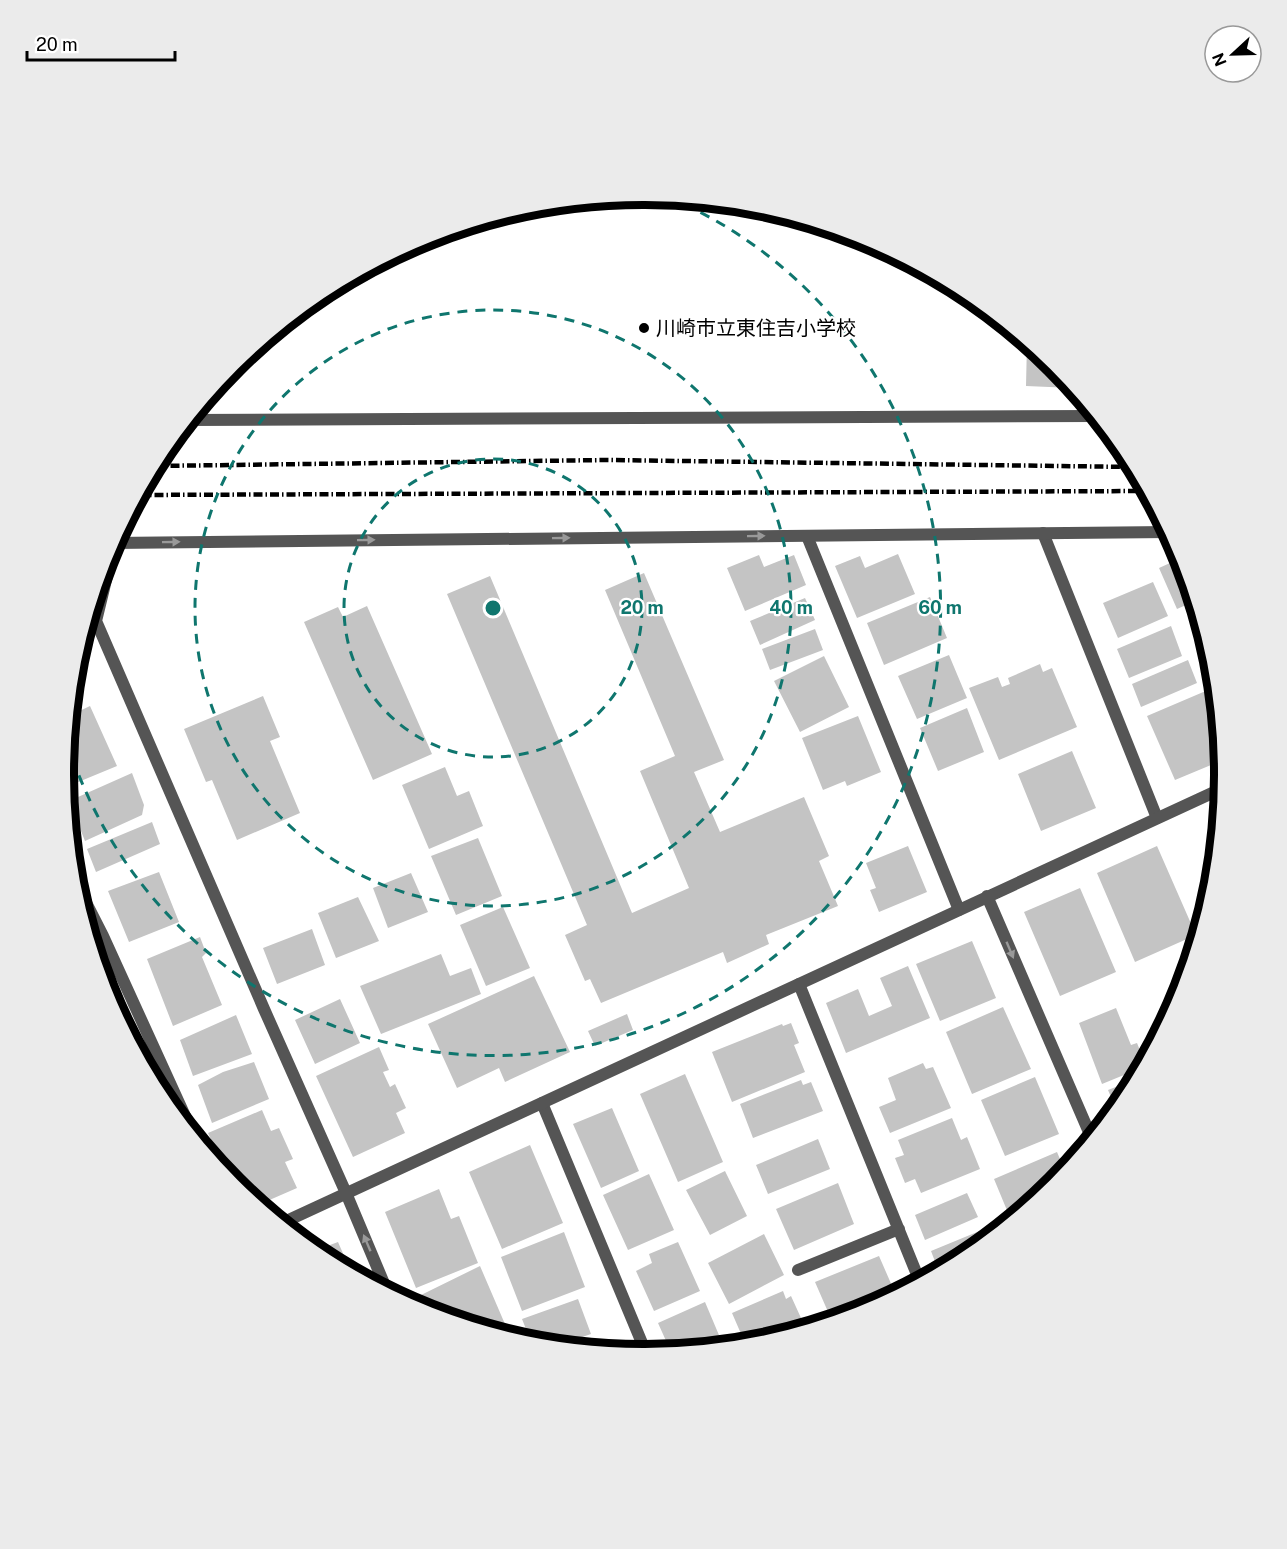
<svg xmlns="http://www.w3.org/2000/svg" width="1287" height="1549" font-family="'Public Sans','Noto Sans JP',sans-serif">
  <rect width="100%" height="100%" fill="#fff"/>
  <path fill="#c4c4c4" d="M 1027,342 L 1054,364 L 1073,388 L 1026,386 Z
    M 898,554 L 915,594 L 857,618 L 835,566 L 860,556 L 865,568 Z
    M 759,555 L 764,567 L 794,555 L 806,585 L 745,611 L 727,568 Z
    M 1181,558 L 1195,601 L 1177,609 L 1159,568 Z
    M 644,573 L 724,760 L 694,772 L 720,832 L 804,797 L 829,856 L 819,861 L 838,906 L 766,935 L 769,944 L 727,963 L 723,952 L 601,1003 L 590,979 L 585,981 L 565,935 L 587,925 L 447,594 L 490,576 L 632,913 L 689,888 L 640,771 L 675,756 L 605,590 Z
    M 1153,582 L 1168,616 L 1118,638 L 1103,603 Z
    M 930,597 L 947,638 L 884,665 L 867,623 Z
    M 805,598 L 815,620 L 760,645 L 750,621 Z
    M 367,606 L 432,754 L 373,780 L 304,622 L 338,607 L 343,617 Z
    M 1171,626 L 1182,656 L 1129,678 L 1117,649 Z
    M 815,629 L 823,650 L 770,670 L 762,649 Z
    M 76,655 L 86,679 L 72,685 L 74,661 Z
    M 949,655 L 967,698 L 917,719 L 898,676 Z
    M 824,656 L 849,707 L 800,732 L 774,681 Z
    M 1188,660 L 1197,683 L 1141,707 L 1132,684 Z
    M 1040,664 L 1043,672 L 1052,668 L 1077,727 L 999,760 L 969,688 L 998,677 L 1002,687 L 1010,684 L 1008,678 Z
    M 1208,690 L 1218,713 L 1218,716 L 1213,719 L 1220,737 L 1223,760 L 1175,780 L 1147,716 Z
    M 263,696 L 280,737 L 270,741 L 300,813 L 237,840 L 212,780 L 206,782 L 184,729 Z
    M 90,706 L 117,766 L 71,785 L 65,770 L 63,771 L 69,716 Z
    M 967,708 L 984,752 L 938,771 L 920,728 Z
    M 858,716 L 881,772 L 847,786 L 845,781 L 823,790 L 802,738 Z
    M 1072,751 L 1096,808 L 1041,831 L 1018,774 Z
    M 445,767 L 457,796 L 469,791 L 483,826 L 429,849 L 402,785 Z
    M 132,773 L 144,805 L 142,815 L 85,841 L 69,801 Z
    M 152,822 L 160,844 L 96,872 L 87,849 Z
    M 478,838 L 502,896 L 456,915 L 431,856 Z
    M 908,846 L 927,892 L 879,912 L 870,890 L 876,888 L 866,863 Z
    M 1157,846 L 1196,935 L 1135,962 L 1097,873 Z
    M 159,872 L 179,922 L 129,942 L 108,891 Z
    M 411,873 L 428,912 L 388,928 L 373,888 Z
    M 1080,888 L 1116,972 L 1060,996 L 1024,912 Z
    M 358,897 L 379,941 L 336,958 L 318,913 Z
    M 503,907 L 530,968 L 486,986 L 460,925 Z
    M 312,929 L 325,965 L 277,984 L 263,948 Z
    M 200,937 L 206,953 L 202,957 L 222,1005 L 173,1026 L 147,959 Z
    M 972,941 L 996,998 L 940,1021 L 916,964 Z
    M 441,954 L 450,976 L 471,968 L 481,994 L 381,1034 L 360,986 Z
    M 908,966 L 930,1018 L 846,1053 L 826,1003 L 858,989 L 869,1016 L 892,1006 L 880,978 Z
    M 534,976 L 570,1052 L 505,1082 L 499,1068 L 457,1088 L 428,1024 Z
    M 340,999 L 360,1043 L 315,1064 L 295,1020 Z
    M 1003,1007 L 1031,1069 L 972,1094 L 946,1032 Z
    M 1116,1008 L 1131,1045 L 1137,1043 L 1145,1063 L 1141,1068 L 1102,1084 L 1079,1023 Z
    M 627,1014 L 633,1030 L 595,1046 L 588,1031 Z
    M 236,1015 L 252,1054 L 193,1076 L 180,1040 Z
    M 791,1023 L 799,1043 L 794,1045 L 805,1072 L 732,1102 L 712,1052 L 782,1024 L 783,1026 Z
    M 379,1047 L 389,1070 L 383,1072 L 390,1087 L 395,1084 L 406,1108 L 396,1113 L 405,1133 L 353,1157 L 316,1076 Z
    M 254,1062 L 269,1099 L 212,1123 L 198,1085 L 223,1072 Z
    M 923,1063 L 926,1069 L 933,1067 L 951,1108 L 890,1133 L 879,1107 L 896,1100 L 888,1078 Z
    M 685,1074 L 723,1162 L 678,1182 L 640,1094 Z
    M 1035,1077 L 1059,1134 L 1005,1156 L 981,1100 Z
    M 1136,1079 L 1126,1097 L 1116,1109 L 1108,1090 Z
    M 801,1080 L 803,1085 L 811,1082 L 823,1111 L 753,1138 L 740,1104 Z
    M 612,1108 L 639,1171 L 601,1188 L 573,1124 Z
    M 262,1110 L 271,1131 L 279,1128 L 293,1159 L 285,1162 L 297,1188 L 258,1205 L 229,1180 L 208,1133 Z
    M 952,1118 L 961,1140 L 967,1137 L 980,1169 L 921,1193 L 915,1179 L 905,1183 L 895,1158 L 904,1155 L 898,1140 Z
    M 818,1139 L 830,1169 L 768,1194 L 756,1165 Z
    M 530,1145 L 563,1223 L 502,1249 L 469,1172 Z
    M 1057,1152 L 1065,1171 L 1054,1185 L 1011,1220 L 994,1179 Z
    M 725,1171 L 747,1216 L 710,1235 L 686,1190 Z
    M 649,1174 L 674,1230 L 628,1250 L 603,1195 Z
    M 838,1183 L 854,1224 L 794,1250 L 776,1209 Z
    M 439,1189 L 451,1219 L 459,1216 L 478,1263 L 416,1288 L 385,1212 Z
    M 967,1193 L 978,1217 L 925,1240 L 915,1215 Z
    M 982,1230 L 986,1240 L 966,1257 L 939,1272 L 931,1251 Z
    M 564,1232 L 585,1287 L 522,1311 L 501,1257 Z
    M 764,1234 L 784,1275 L 729,1304 L 708,1263 Z
    M 338,1242 L 352,1274 L 321,1257 L 314,1251 Z
    M 678,1242 L 700,1291 L 654,1311 L 636,1271 L 652,1263 L 649,1254 Z
    M 879,1256 L 896,1295 L 865,1311 L 832,1321 L 815,1282 Z
    M 480,1266 L 511,1338 L 428,1313 L 421,1295 Z
    M 783,1291 L 786,1299 L 791,1296 L 806,1329 L 756,1344 L 741,1345 L 745,1343 L 732,1313 Z
    M 578,1299 L 591,1334 L 556,1346 L 532,1344 L 522,1319 Z
    M 705,1302 L 724,1347 L 671,1352 L 658,1323 Z"/>
  <g fill="none" stroke-linecap="round" stroke-linejoin="round">
    <path stroke="#555" stroke-width="12" d="M 1043,533 L 1157,818
      M 807,536 L 959,910
      M 73,877 L 103,936 L 195,1138
      M 799,984 L 920,1282
      M 542,1103 L 647,1355
      M 798,1270 L 899,1229"/>
    <path stroke="#555" stroke-width="12" d="M 187,420 L 1097,416
      M 112,543 L 1169,532
      M 115,543 L 96,621 L 264,1009 L 346,1193 L 388,1293
      M 987,896 L 1092,1139
      M 280,1224 L 1223,788"/>
    <path stroke="#000" stroke-width="4.5" stroke-dasharray="9 3 1.5 3" stroke-linecap="butt" d="M 154,466 L 608,460 L 1134,467
      M 138,495 L 1147,491"/>
  </g>
  <defs><path id="oneway-solid" d="M-6-.8H1V-3.2L6.5 0L1 3.2V.8H-6Z" transform="scale(1.5)"/></defs>
  <g fill="#999">
    <use href="#oneway-solid" transform="translate(756 536) rotate(-1)"/>
    <use href="#oneway-solid" transform="translate(561 538) rotate(-1)"/>
    <use href="#oneway-solid" transform="translate(366 540) rotate(-1)"/>
    <use href="#oneway-solid" transform="translate(171 542) rotate(-1)"/>
    <use href="#oneway-solid" transform="translate(1010 950) rotate(67)"/>
    <use href="#oneway-solid" transform="translate(367 1243) rotate(-113)"/>
  </g>
  <g fill="none" stroke="#0f766e" stroke-width="3" stroke-dasharray="10 8">
    <circle cx="493" cy="608" r="149"/>
    <circle cx="493" cy="608" r="298"/>
    <path d="M668 197A447 447 0 1 1 67 742"/>
  </g>
  <circle fill="#000" stroke="#fff" stroke-width="2" cx="644" cy="328" r="6"/>
  <g text-anchor="middle" dominant-baseline="central" stroke-width="4.5" stroke-linejoin="round" paint-order="stroke">
    <g font-size="20" fill="#000" stroke="#fff" text-anchor="start">
      <text x="656" y="328">川崎市立東住吉小学校</text>
    </g>
  </g>
  <path d="M0 0H1287V1549H0ZM643 205H645A569 569 0 0 1 1214 774V775A569 569 0 0 1 645 1344H643A569 569 0 0 1 74 775V774A569 569 0 0 1 643 205Z" fill="#ebebeb" fill-rule="evenodd"/>
  <path fill="none" stroke="#000" stroke-width="8" d="M643 205H645A569 569 0 0 1 1214 774V775A569 569 0 0 1 645 1344H643A569 569 0 0 1 74 775V774A569 569 0 0 1 643 205Z"/>
  <circle cx="493" cy="608" r="9" fill="#0f766e" stroke="#fff" stroke-width="3"/>
  <g font-size="18" text-anchor="middle" font-weight="bold" fill="#0f766e" stroke="#fff" stroke-width="4.5" stroke-linejoin="round" paint-order="stroke">
    <text x="642" y="614">20 m</text>
    <text x="791" y="614">40 m</text>
    <text x="940" y="614">60 m</text>
  </g>
  <g transform="translate(1233 54) rotate(248)"><circle r="28" fill="#ffffff" stroke="#999999" stroke-width="1.5"/>
  <path d="M0-4.5L10 22L0 15L-10 22Z" fill="#000000"/>
  <text y="-9" font-size="16" font-weight="bold" text-anchor="middle" fill="#000000">N</text>
  </g>
  <path d="M27 51v9h148v-9" fill="none" stroke="#000000" stroke-width="3"/>
  <text x="36" y="51" font-size="18" fill="#000000" stroke="#ffffff" stroke-width="4.5" paint-order="stroke">20 m</text>
</svg>
